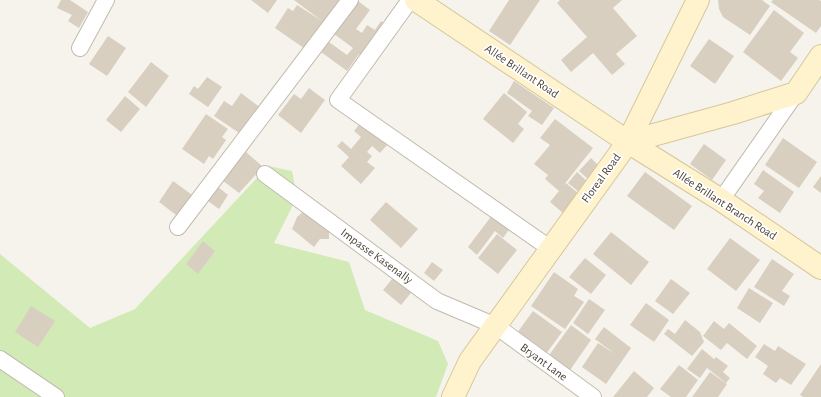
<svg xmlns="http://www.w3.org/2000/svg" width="821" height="397" font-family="'Alegreya Sans',sans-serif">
  <rect width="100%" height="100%" fill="#f6f3ec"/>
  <path fill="#d2eab5" d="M 268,166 L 292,171 L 297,197 L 274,243 L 349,262 L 365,310 L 438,341 L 448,364 L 436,397 L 0,397 L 0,254 L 90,328 L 135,309 Z"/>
  <path fill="#d8cfc1" d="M 61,0 L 70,0 L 88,12 L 79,28 L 68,21 L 72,15 L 57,8 Z
    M 251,0 L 277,0 L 268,13 Z
    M 294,0 L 344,0 L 308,51 L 275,28 L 288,8 L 293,11 L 297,5 L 322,21 Z
    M 509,0 L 540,0 L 510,45 L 489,31 Z
    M 560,0 L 622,0 L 613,8 L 637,36 L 616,54 L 625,64 L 612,75 L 593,53 L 571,72 L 561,60 L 587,37 L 557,3 Z
    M 718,0 L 762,0 L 770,6 L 750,35 L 723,17 L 719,9 Z
    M 773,0 L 819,0 L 821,1 L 821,26 L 816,33 L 771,2 Z
    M 358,1 L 370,10 L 356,29 L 362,33 L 367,25 L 375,30 L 381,21 L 391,28 L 368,60 L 359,54 L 347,71 L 321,52 L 329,42 L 347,55 L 353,48 L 334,34 Z
    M 774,10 L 804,33 L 790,52 L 798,58 L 781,81 L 743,52 Z
    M 108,36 L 126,48 L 107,76 L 89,64 Z
    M 709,39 L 734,56 L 715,84 L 690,66 Z
    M 151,62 L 169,76 L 146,107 L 128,92 Z
    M 207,77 L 222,87 L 208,107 L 189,94 L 194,86 L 198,89 Z
    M 514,81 L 554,108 L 542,125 L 528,116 L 532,111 L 507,93 Z
    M 309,88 L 325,100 L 301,133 L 278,115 L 294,94 L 301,99 Z
    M 241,93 L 261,108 L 248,139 L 214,116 L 224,101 L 232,106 Z
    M 504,93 L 527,112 L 518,124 L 524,129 L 513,143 L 483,119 Z
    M 125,96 L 140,109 L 121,132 L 106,120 Z
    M 206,114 L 228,129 L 222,137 L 226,140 L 213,159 L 209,156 L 204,164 L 182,149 Z
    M 555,119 L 593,148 L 563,186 L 566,183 L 580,195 L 564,214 L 550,202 L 559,191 L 545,179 L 548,175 L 534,164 L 550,145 L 540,138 Z
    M 362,121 L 388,144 L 380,153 L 372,146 L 367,152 L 372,156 L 367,162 L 375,168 L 361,184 L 341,166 L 349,157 L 337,146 L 342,141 L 351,149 L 361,137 L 354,131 Z
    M 783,138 L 817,162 L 799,188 L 765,165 Z
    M 704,144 L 726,160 L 712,180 L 690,164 Z
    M 246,152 L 263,167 L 239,193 L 222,180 Z
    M 591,158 L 599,166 L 588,179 L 579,171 Z
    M 763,170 L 794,192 L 780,213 L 758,198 L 764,191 L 754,184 Z
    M 577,172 L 587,181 L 579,192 L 568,183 Z
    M 645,172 L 692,206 L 674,230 L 627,196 Z
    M 821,176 L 821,193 L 813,187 Z
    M 173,181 L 195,197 L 180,218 L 159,202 Z
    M 218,187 L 228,195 L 219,209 L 208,201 Z
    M 386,202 L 418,229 L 401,248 L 370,220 Z
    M 496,210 L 514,223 L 503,238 L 495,231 L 477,255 L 468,247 Z
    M 304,211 L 329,224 L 329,239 L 320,239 L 314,247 L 292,229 L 297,217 Z
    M 611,232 L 649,262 L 631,285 L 593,254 Z
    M 497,234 L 517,250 L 498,274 L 478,258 Z
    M 730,238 L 760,260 L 736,291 L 707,269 Z
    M 203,241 L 215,251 L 198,274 L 186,264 Z
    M 585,258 L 606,275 L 591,294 L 569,277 Z
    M 772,259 L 794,274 L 782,291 L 790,296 L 784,306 L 754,287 Z
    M 432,262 L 443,270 L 434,281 L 424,273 Z
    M 554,272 L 578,289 L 574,296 L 584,302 L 565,329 L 531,306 Z
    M 397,273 L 415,288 L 401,305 L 383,290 Z
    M 671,279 L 690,293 L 673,314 L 655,301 Z
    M 749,288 L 773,303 L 760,323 L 737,308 Z
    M 589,299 L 605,310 L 588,334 L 573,323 Z
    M 646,303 L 669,320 L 654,342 L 630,325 Z
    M 31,306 L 55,321 L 38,347 L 15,332 Z
    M 533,311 L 562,332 L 546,354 L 517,333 Z
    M 685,320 L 700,332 L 704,342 L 692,356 L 664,334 L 668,329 L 675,334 Z
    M 714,321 L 724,329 L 729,323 L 757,346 L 747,359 L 727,343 L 721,350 L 703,336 Z
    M 571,325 L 591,340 L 568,373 L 547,358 Z
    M 604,327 L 631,348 L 606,384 L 582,367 L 598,343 L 615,354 L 595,339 Z
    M 764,344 L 775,351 L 778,346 L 806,364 L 791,385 L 780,378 L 776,383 L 763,374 L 768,366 L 755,357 Z
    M 702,349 L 714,359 L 716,357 L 728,366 L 723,372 L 730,378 L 726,383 L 707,368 L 700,378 L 687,369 Z
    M 821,364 L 821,397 L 803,397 L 800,395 Z
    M 679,365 L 698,380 L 686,397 L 671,397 L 660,389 Z
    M 634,371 L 654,388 L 647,397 L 613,397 Z
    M 710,372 L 727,384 L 718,397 L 692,397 Z"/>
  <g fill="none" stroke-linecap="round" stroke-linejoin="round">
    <g stroke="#c2bbae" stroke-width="18">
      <path id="street" d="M 410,0 L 338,100 L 551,249
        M 80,48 L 106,0
        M 265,174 L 437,301 L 496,326 L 593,397
        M 721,200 L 796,93
        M 178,227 L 350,0
        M 0,359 L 56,397"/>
    </g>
    <g stroke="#d6c79b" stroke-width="24">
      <path id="secondary" d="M 416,0 L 628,142 L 721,200 L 821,268
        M 628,142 L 733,113 L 796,93 L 821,56
        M 453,397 L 470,361 L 628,142 L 698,0"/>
    </g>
    <use href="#street" stroke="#fff" stroke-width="16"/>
    <use href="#secondary" stroke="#fff3cd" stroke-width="22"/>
  </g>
  <g text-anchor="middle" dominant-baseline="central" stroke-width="3.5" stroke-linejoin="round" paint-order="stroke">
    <g font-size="12" fill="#4b4439" stroke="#fff">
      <text transform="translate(522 71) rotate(34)">Allée Brillant Road</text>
      <text transform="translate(601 178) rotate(-54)">Floreal Road</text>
      <text transform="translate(725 204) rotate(33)">Allée Brillant Branch Road</text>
      <text transform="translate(377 256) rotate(36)">Impasse Kasenally</text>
      <text transform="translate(544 362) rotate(36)">Bryant Lane</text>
    </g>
  </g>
</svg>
